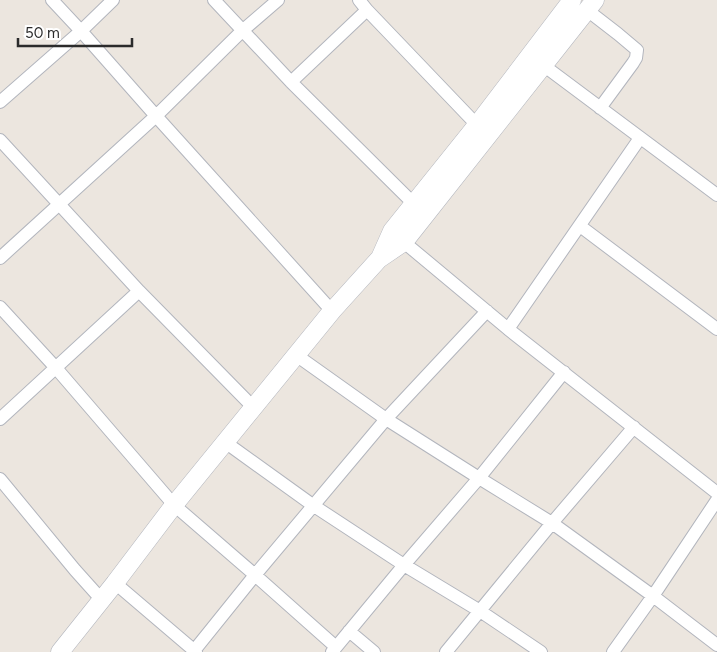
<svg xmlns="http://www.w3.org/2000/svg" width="717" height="652" font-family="Figtree,sans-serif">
  <rect width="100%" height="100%" fill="#ece6df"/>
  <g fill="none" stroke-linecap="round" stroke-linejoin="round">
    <g stroke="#b2b5bd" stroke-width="14">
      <path id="street" d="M 52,0 L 81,31 L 156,116 L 332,311
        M 214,0 L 291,82 L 414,204
        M 367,10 L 477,125
        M 587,10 L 618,34 L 637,50 L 636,58 L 633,63 L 600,108
        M 543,65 L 717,195
        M 291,82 L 367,10 L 359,0
        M 0,102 L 81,31 L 113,0
        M 0,140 L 139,291 L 253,407
        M 580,226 L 717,329
        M 399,238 L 508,329 L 717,493
        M 0,258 L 156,116 L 242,31 L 278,0
        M 0,307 L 56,368 L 174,505 L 255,575 L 336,647
        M 508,329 L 640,138
        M 296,355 L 386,419 L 479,478 L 552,523 L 653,596 L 717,645
        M 0,419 L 139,291
        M 225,442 L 314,506 L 404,565 L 480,611 L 541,652
        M 0,479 L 75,570 L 101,599
        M 115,583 L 196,652
        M 349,631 L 374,652
        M 193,652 L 255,575 L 386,419 L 487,311
        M 332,652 L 404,565 L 479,478 L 564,372
        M 446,652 L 552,523 L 634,427
        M 613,652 L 653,596 L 717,500"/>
    </g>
    <g stroke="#b2b5bd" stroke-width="19">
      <path id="secondary" d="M 380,258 L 392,231 L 477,125 L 572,0
        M 60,652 L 115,583 L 174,505 L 332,311 L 379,259 L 404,242 L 595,0"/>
    </g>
    <use href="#street" stroke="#fff" stroke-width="12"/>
    <use href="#secondary" stroke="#fff" stroke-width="18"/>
  </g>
  <path d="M18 38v8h114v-8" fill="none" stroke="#2b2b2b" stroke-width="2.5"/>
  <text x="25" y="38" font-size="15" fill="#2b2b2b" stroke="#ffffff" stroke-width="4" paint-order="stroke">50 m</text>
</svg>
